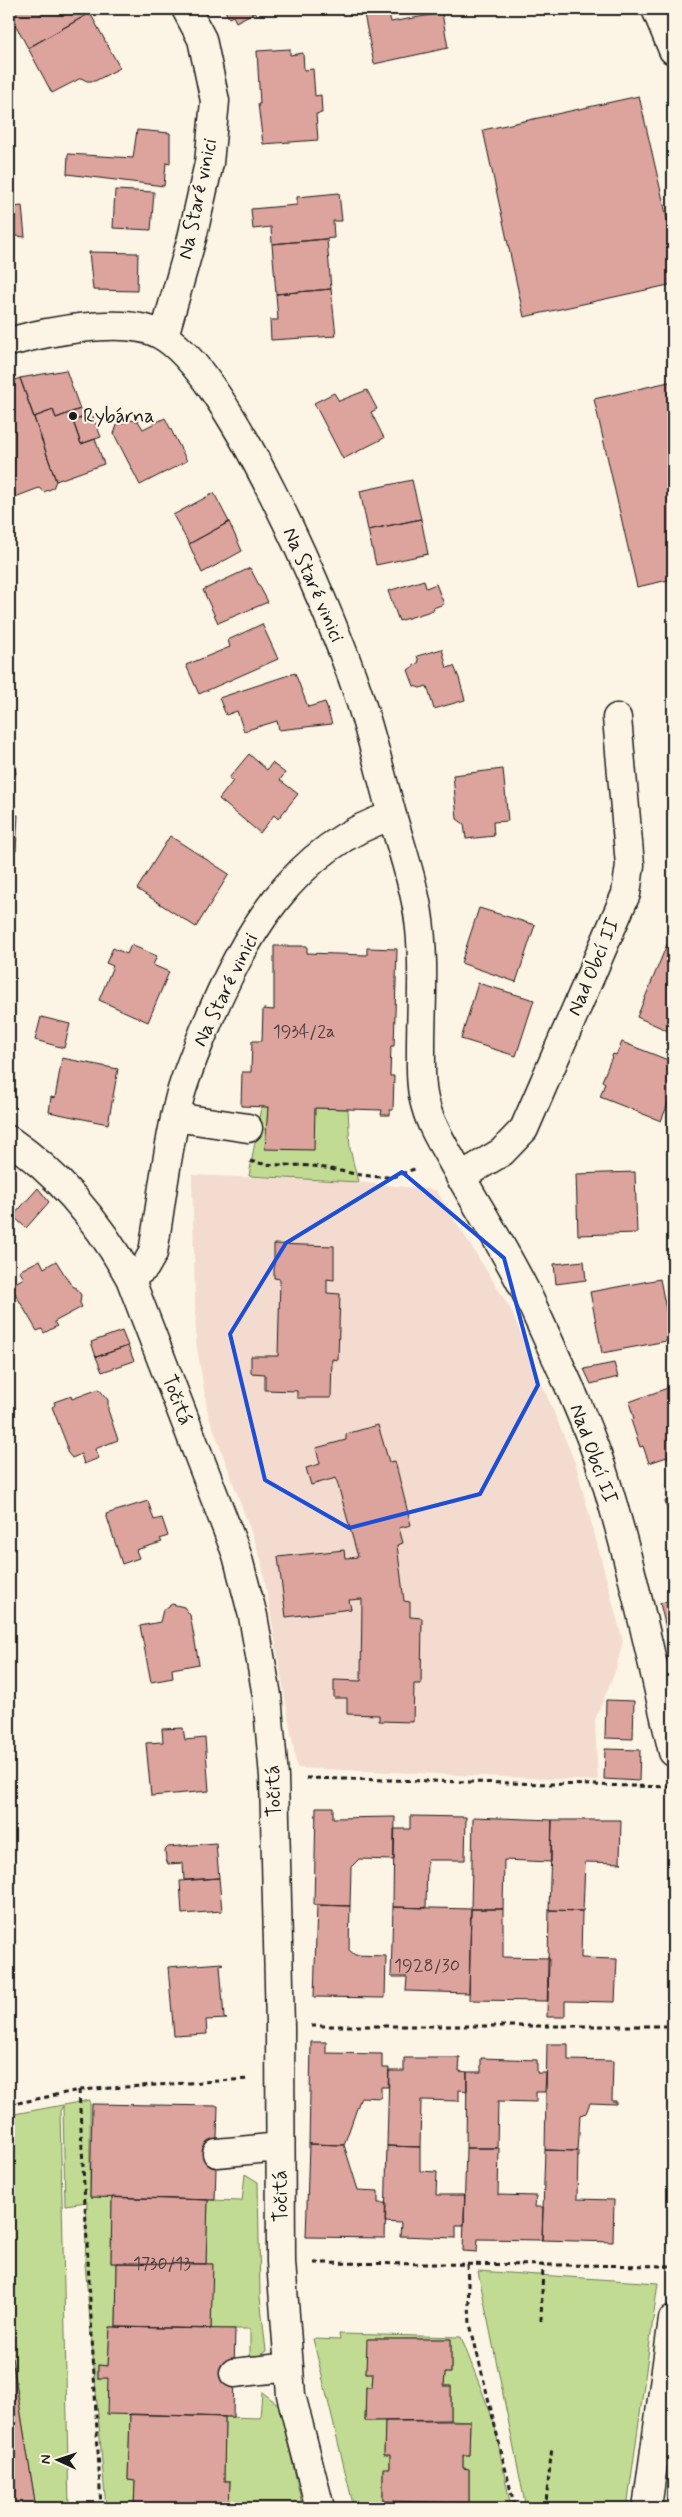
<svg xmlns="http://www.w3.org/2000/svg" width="682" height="2517" font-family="Mynerve,sans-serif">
  <rect width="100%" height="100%" fill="#fcf5e5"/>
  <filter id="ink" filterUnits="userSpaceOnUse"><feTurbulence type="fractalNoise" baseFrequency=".02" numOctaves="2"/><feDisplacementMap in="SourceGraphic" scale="10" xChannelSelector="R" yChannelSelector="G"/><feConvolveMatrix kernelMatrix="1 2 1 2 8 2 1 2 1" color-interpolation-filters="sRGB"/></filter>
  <g filter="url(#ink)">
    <path fill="#f3dccf" d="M 192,1175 L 358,1182 L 436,1190 L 510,1308 L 576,1465 L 623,1641 L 616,1669 L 595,1720 L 598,1781 L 297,1768 L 261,1559 L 208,1414 L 196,1342 Z"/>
    <path fill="#c2db92" stroke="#6f7c57" d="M 261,1107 L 268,1107 L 267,1147 L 315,1108 L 348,1109 L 350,1149 L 358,1182 L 249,1176 Z
      M 90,2100 L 90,2197 L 112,2197 L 111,2263 L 117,2263 L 116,2327 L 110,2327 L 108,2366 L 98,2365 L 98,2378 L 108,2378 L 130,2414 L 128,2480 L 135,2481 L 134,2508 L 106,2508 L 85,2263 L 87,2202 L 65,2205 L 63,2106 L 60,2111 L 69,2508 L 36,2508 L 9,2339 L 9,2115 Z
      M 245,2174 L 258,2182 L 260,2297 L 266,2351 L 250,2362 L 250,2329 L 211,2329 L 212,2264 L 206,2264 L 208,2200 L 242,2201 Z
      M 478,2271 L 658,2283 L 627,2508 L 526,2508 Z
      M 339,2334 L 461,2337 L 494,2422 L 511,2508 L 487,2508 L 487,2504 L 469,2503 L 469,2469 L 463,2468 L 463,2455 L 469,2455 L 470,2421 L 451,2420 L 451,2386 L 444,2386 L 445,2373 L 451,2373 L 451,2339 L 368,2339 L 366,2373 L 373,2373 L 372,2387 L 366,2387 L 365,2421 L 385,2421 L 384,2455 L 390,2455 L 390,2468 L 383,2469 L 383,2501 L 402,2502 L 402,2508 L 354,2508 L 313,2339 L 340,2340 Z
      M 262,2392 L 279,2405 L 303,2508 L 229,2508 L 230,2481 L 224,2481 L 225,2417 L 260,2418 Z"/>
    <path fill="#dda39d" stroke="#1c1c1c" d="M 9,9 L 87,9 L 90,13 L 28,48 L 9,13 Z
      M 224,9 L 261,9 L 236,22 L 233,16 L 229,18 Z
      M 363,9 L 388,9 L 391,22 L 442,13 L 448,48 L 374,64 Z
      M 90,13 L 120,68 L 95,81 L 87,81 L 81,78 L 52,93 L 28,48 Z
      M 290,49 L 290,55 L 303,53 L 304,70 L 313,69 L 315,96 L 321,95 L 322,113 L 316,114 L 318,140 L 263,144 L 258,104 L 260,104 L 257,51 Z
      M 639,96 L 673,244 L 673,284 L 524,317 L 483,130 Z
      M 137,130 L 170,133 L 170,164 L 166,163 L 164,186 L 67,174 L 68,154 L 133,158 Z
      M 9,189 L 12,189 L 14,207 L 22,206 L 25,237 L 9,235 Z
      M 115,190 L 154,192 L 151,230 L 113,228 Z
      M 339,193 L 342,221 L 333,221 L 334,238 L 272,244 L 271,227 L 253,229 L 251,209 L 297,205 L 297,197 Z
      M 327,239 L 331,289 L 276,294 L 272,244 Z
      M 89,252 L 138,253 L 137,291 L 93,290 Z
      M 331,289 L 336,336 L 271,340 L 270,320 L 278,320 L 276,294 Z
      M 66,370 L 80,409 L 56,418 L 53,410 L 34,417 L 20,378 Z
      M 20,378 L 56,481 L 53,488 L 44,492 L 39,488 L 15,497 L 9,484 L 9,383 Z
      M 673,381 L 673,579 L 637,587 L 594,399 Z
      M 367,390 L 377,409 L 371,412 L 384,438 L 343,459 L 314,403 L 334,393 L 339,401 Z
      M 80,409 L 83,417 L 73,421 L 81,444 L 95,439 L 104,464 L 56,481 L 34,417 L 53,410 L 56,418 Z
      M 92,414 L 101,437 L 81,444 L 73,421 Z
      M 165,418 L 187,461 L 140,485 L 114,434 L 117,425 L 130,420 L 138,421 L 143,429 Z
      M 412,480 L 421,519 L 368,530 L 360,491 Z
      M 214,493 L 229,522 L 189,544 L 173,515 Z
      M 421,519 L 428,554 L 376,565 L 368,530 Z
      M 229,522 L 242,551 L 202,573 L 189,544 Z
      M 250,568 L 268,602 L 218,623 L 203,590 Z
      M 424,580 L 426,588 L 436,584 L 444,604 L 433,608 L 434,610 L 399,621 L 388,591 Z
      M 262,624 L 278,659 L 199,694 L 186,665 L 230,647 L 228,640 Z
      M 442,649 L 447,668 L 454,666 L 459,678 L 465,700 L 434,709 L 427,686 L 420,688 L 414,686 L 408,670 L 419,662 L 417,656 Z
      M 295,673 L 308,707 L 325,702 L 332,724 L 279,730 L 277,721 L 244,731 L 237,711 L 226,715 L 219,698 Z
      M 9,730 L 16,774 L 9,777 Z
      M 249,754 L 267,770 L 272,763 L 285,773 L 280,780 L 298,794 L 278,819 L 274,815 L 260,833 L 219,799 L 233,781 L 229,778 Z
      M 503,769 L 508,821 L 493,822 L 494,836 L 466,839 L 464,824 L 457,819 L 453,775 Z
      M 9,815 L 18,815 L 16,851 L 9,851 Z
      M 170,836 L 229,874 L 196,927 L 137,889 Z
      M 479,908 L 535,925 L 516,982 L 461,963 Z
      M 668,942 L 673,944 L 673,1033 L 637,1017 Z
      M 131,945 L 157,956 L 153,965 L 169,972 L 148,1022 L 99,1000 L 113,966 L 106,963 L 113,948 L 127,954 Z
      M 274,946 L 307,946 L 307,953 L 367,955 L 367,948 L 397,949 L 394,1046 L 391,1046 L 390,1076 L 394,1076 L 393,1110 L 390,1110 L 390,1115 L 381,1115 L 382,1110 L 315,1108 L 314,1150 L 265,1149 L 268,1107 L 241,1106 L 242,1072 L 251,1072 L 252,1041 L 262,1041 L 263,1009 L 274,1010 Z
      M 478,983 L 534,1000 L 516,1056 L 461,1039 Z
      M 41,1017 L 70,1024 L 64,1048 L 35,1040 Z
      M 622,1042 L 673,1062 L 673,1092 L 661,1121 L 600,1097 L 605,1083 L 602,1081 L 613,1054 L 616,1055 Z
      M 62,1058 L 118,1069 L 108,1124 L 49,1112 L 51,1097 L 55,1098 Z
      M 635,1172 L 637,1233 L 578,1235 L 576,1174 Z
      M 38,1188 L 49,1202 L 26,1228 L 13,1216 Z
      M 274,1244 L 334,1246 L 334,1280 L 327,1279 L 327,1293 L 340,1294 L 338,1360 L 332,1359 L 331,1398 L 297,1398 L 297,1391 L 265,1390 L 265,1374 L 251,1373 L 251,1356 L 278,1356 L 280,1279 L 274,1278 Z
      M 40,1260 L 44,1268 L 56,1261 L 71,1285 L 76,1288 L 81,1295 L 80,1303 L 82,1307 L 54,1322 L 57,1326 L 44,1333 L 42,1329 L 37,1331 L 13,1290 L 13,1284 L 24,1278 L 19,1271 Z
      M 584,1261 L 586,1280 L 556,1284 L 554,1264 Z
      M 660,1279 L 672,1340 L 602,1353 L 590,1292 Z
      M 122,1331 L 128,1346 L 96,1357 L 91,1342 Z
      M 128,1346 L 134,1361 L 102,1372 L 96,1357 Z
      M 614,1363 L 618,1377 L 591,1384 L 584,1369 Z
      M 673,1386 L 673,1455 L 649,1463 L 643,1446 L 640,1447 L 631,1420 L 634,1419 L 629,1402 Z
      M 99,1389 L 108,1400 L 108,1410 L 118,1440 L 95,1449 L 99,1458 L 84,1464 L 81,1454 L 72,1458 L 67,1452 L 67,1445 L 52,1407 L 55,1405 L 54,1402 L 71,1396 L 72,1399 Z
      M 378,1425 L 389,1462 L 395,1461 L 411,1525 L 399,1528 L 403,1543 L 397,1545 L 404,1601 L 410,1602 L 410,1617 L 422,1618 L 421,1684 L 414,1684 L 413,1722 L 379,1721 L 379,1715 L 347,1714 L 347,1698 L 334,1698 L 334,1680 L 361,1681 L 362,1599 L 349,1600 L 351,1609 L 286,1617 L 278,1557 L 344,1550 L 345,1558 L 358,1557 L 336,1478 L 311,1485 L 306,1468 L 320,1464 L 316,1448 L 346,1440 L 346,1434 Z
      M 673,1499 L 673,1536 L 665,1501 Z
      M 148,1501 L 154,1520 L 162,1518 L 168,1536 L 160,1539 L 162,1542 L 136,1550 L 139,1558 L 122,1564 L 106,1514 Z
      M 673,1600 L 673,1657 L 660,1603 Z
      M 172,1604 L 184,1607 L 190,1615 L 199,1664 L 172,1669 L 173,1678 L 151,1682 L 140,1626 L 160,1622 L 163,1610 Z
      M 606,1700 L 634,1701 L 633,1739 L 605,1738 Z
      M 183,1728 L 185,1740 L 205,1738 L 209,1791 L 151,1796 L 146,1743 L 163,1742 L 162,1729 Z
      M 605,1749 L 640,1750 L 639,1781 L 604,1779 Z
      M 316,1807 L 333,1807 L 333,1818 L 395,1817 L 394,1860 L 359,1859 L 351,1867 L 350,1906 L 314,1905 Z
      M 410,1816 L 466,1817 L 465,1860 L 427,1860 L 426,1908 L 393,1907 L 394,1829 L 410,1829 Z
      M 473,1817 L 552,1820 L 551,1862 L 504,1860 L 503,1909 L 471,1909 Z
      M 552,1820 L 621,1820 L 620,1862 L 622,1863 L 585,1862 L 583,1911 L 549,1910 Z
      M 216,1843 L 219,1878 L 184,1880 L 183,1863 L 168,1864 L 166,1859 L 165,1850 L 168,1847 Z
      M 219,1878 L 222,1911 L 182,1914 L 180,1881 Z
      M 317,1905 L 350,1906 L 349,1950 L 355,1955 L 386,1956 L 385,1998 L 314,1997 Z
      M 393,1907 L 471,1909 L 469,1993 L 406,1991 L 407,1977 L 391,1977 Z
      M 471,1909 L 503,1909 L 503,1957 L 549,1958 L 548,2001 L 469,2000 Z
      M 549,1910 L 582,1911 L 581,1958 L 617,1959 L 615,2002 L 565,2001 L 565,2017 L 547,2017 Z
      M 222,1963 L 223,1964 L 220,1965 L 224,2018 L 227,2019 L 206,2020 L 207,2034 L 174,2036 L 168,1967 Z
      M 311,2042 L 326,2042 L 326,2053 L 382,2054 L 382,2068 L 389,2068 L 388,2087 L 381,2087 L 381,2098 L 361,2097 L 344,2145 L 309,2144 Z
      M 547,2044 L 568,2044 L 568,2060 L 613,2061 L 612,2101 L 616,2101 L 616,2104 L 590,2103 L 586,2113 L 580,2115 L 578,2151 L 545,2150 Z
      M 404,2058 L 460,2058 L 459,2071 L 467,2072 L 467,2091 L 459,2090 L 459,2101 L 421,2100 L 420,2147 L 387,2146 L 389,2071 L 404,2071 Z
      M 481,2058 L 537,2060 L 537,2073 L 546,2073 L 545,2092 L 536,2092 L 536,2102 L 498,2101 L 497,2148 L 466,2148 L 467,2072 L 481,2072 Z
      M 92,2104 L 218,2106 L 215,2200 L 90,2197 Z
      M 309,2144 L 344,2145 L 358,2190 L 378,2191 L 378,2203 L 386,2203 L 385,2238 L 306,2237 Z
      M 387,2146 L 420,2147 L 420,2171 L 437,2172 L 436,2195 L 465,2195 L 464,2225 L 456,2225 L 456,2238 L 400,2236 L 401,2223 L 385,2222 Z
      M 466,2148 L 499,2148 L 498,2195 L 536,2196 L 535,2207 L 543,2207 L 542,2240 L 478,2239 L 477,2252 L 463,2251 Z
      M 545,2150 L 578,2151 L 577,2199 L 614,2200 L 613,2242 L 542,2240 Z
      M 112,2197 L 208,2200 L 206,2264 L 111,2263 Z
      M 117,2263 L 213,2264 L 211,2329 L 116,2327 Z
      M 110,2327 L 235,2329 L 233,2417 L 107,2414 L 108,2378 L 98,2378 L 98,2365 L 108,2366 Z
      M 9,2339 L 36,2508 L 9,2508 Z
      M 367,2339 L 451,2339 L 451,2373 L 445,2373 L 444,2386 L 451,2386 L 451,2420 L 365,2421 L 366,2387 L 372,2387 L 373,2373 L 366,2373 Z
      M 130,2414 L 225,2417 L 224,2481 L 230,2481 L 229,2508 L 134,2508 L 135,2481 L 128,2480 Z
      M 385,2421 L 470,2421 L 469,2455 L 463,2455 L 463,2468 L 469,2469 L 469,2503 L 383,2501 L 383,2468 L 390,2468 L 390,2455 L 384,2455 Z
      M 402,2502 L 487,2504 L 487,2508 L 402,2508 Z"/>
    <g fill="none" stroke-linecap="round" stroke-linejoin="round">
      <g stroke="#1c1c1c" stroke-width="31">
        <path id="minor" d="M 656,9 L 673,50
          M 164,336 L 192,238 L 209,163 L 215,101 L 202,39 L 186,9
          M 9,342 C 45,332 124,316 159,334 C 228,369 328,607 355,685 C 370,727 380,772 392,815 C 401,847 413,880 418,913 C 425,957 421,1004 421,1048 C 421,1068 420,1088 426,1107 C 431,1126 442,1143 452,1161 C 479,1210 510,1257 534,1309 C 558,1362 585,1417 603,1472 C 632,1564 651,1659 673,1752
          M 175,1117 L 248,1128
          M 9,1140 C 60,1175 100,1224 130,1278 L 237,1555 L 253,1616 L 267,1696 L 274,1777 L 280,2026 L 281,2262 L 291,2395 L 320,2508
          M 460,1177 L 502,1152 L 524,1129 L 626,894 L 630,865 L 617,718
          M 130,1278 L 145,1267 L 153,1253 C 161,1202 167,1150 179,1100 C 185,1076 195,1053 205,1029 C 241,940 294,846 392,816
          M 217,2153 L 280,2147
          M 234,2373 L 289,2367
          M 647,2508 L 673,2319"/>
      </g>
      <path stroke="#1c1c1c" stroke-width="3" stroke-dasharray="5 4" stroke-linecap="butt" d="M 250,1161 C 270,1167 292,1164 312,1166 C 337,1169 364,1178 389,1177 C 400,1177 408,1169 418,1169
        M 306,1778 L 673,1787
        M 311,2026 L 673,2026
        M 79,2090 L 101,2508
        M 9,2105 L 79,2090 L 249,2079
        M 314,2263 L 673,2266
        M 467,2264 L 470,2324 L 515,2508
        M 541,2321 L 543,2265
        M 542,2508 L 546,2502 L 552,2447"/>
      <use href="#minor" stroke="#fcf5e5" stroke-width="28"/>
    </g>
  </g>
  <path fill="none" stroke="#1d4ed8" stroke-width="4" stroke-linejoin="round" d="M 402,1172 L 504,1258 L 538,1385 L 480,1494 L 349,1528 L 265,1480 L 230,1334 L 286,1243 Z"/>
  <circle fill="#1c1c1c" stroke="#fcf5e5" stroke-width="2" cx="73" cy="416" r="5"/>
  <g text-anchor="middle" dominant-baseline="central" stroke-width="4.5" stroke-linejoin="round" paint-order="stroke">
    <g font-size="18" fill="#4c3e3c">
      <text x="304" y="1032">1934/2a</text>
      <text x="427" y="1966">1928/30</text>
      <text x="162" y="2264">1730/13</text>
    </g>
    <g font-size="20" fill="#1c1c1c" stroke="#fcf5e5">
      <text transform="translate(198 199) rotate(-78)">Na Staré vinici</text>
      <text transform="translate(313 585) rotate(66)">Na Staré vinici</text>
      <text transform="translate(594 967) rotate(-67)">Nad Obcí II</text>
      <text transform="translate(226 990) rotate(-64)">Na Staré vinici</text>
      <text transform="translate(177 1400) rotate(69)">Točitá</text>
      <text transform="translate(593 1454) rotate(70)">Nad Obcí II</text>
      <text transform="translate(274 1791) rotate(-92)">Točitá</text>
      <text transform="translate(281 2196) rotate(-91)">Točitá</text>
    </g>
    <g font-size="20" fill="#1c1c1c" stroke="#fcf5e5" text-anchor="start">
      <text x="83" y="416">Rybárna</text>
    </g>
  </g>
  <rect width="682" height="2517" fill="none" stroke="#fcf5e5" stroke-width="30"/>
  <rect x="15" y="15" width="652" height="2487" fill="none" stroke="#1c1c1c" stroke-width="2" filter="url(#ink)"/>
  <g transform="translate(58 2460) rotate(273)" stroke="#fcf5e5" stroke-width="4" paint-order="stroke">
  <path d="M0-4L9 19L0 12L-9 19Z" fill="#1c1c1c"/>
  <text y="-8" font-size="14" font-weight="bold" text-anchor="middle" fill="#1c1c1c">N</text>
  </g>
</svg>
